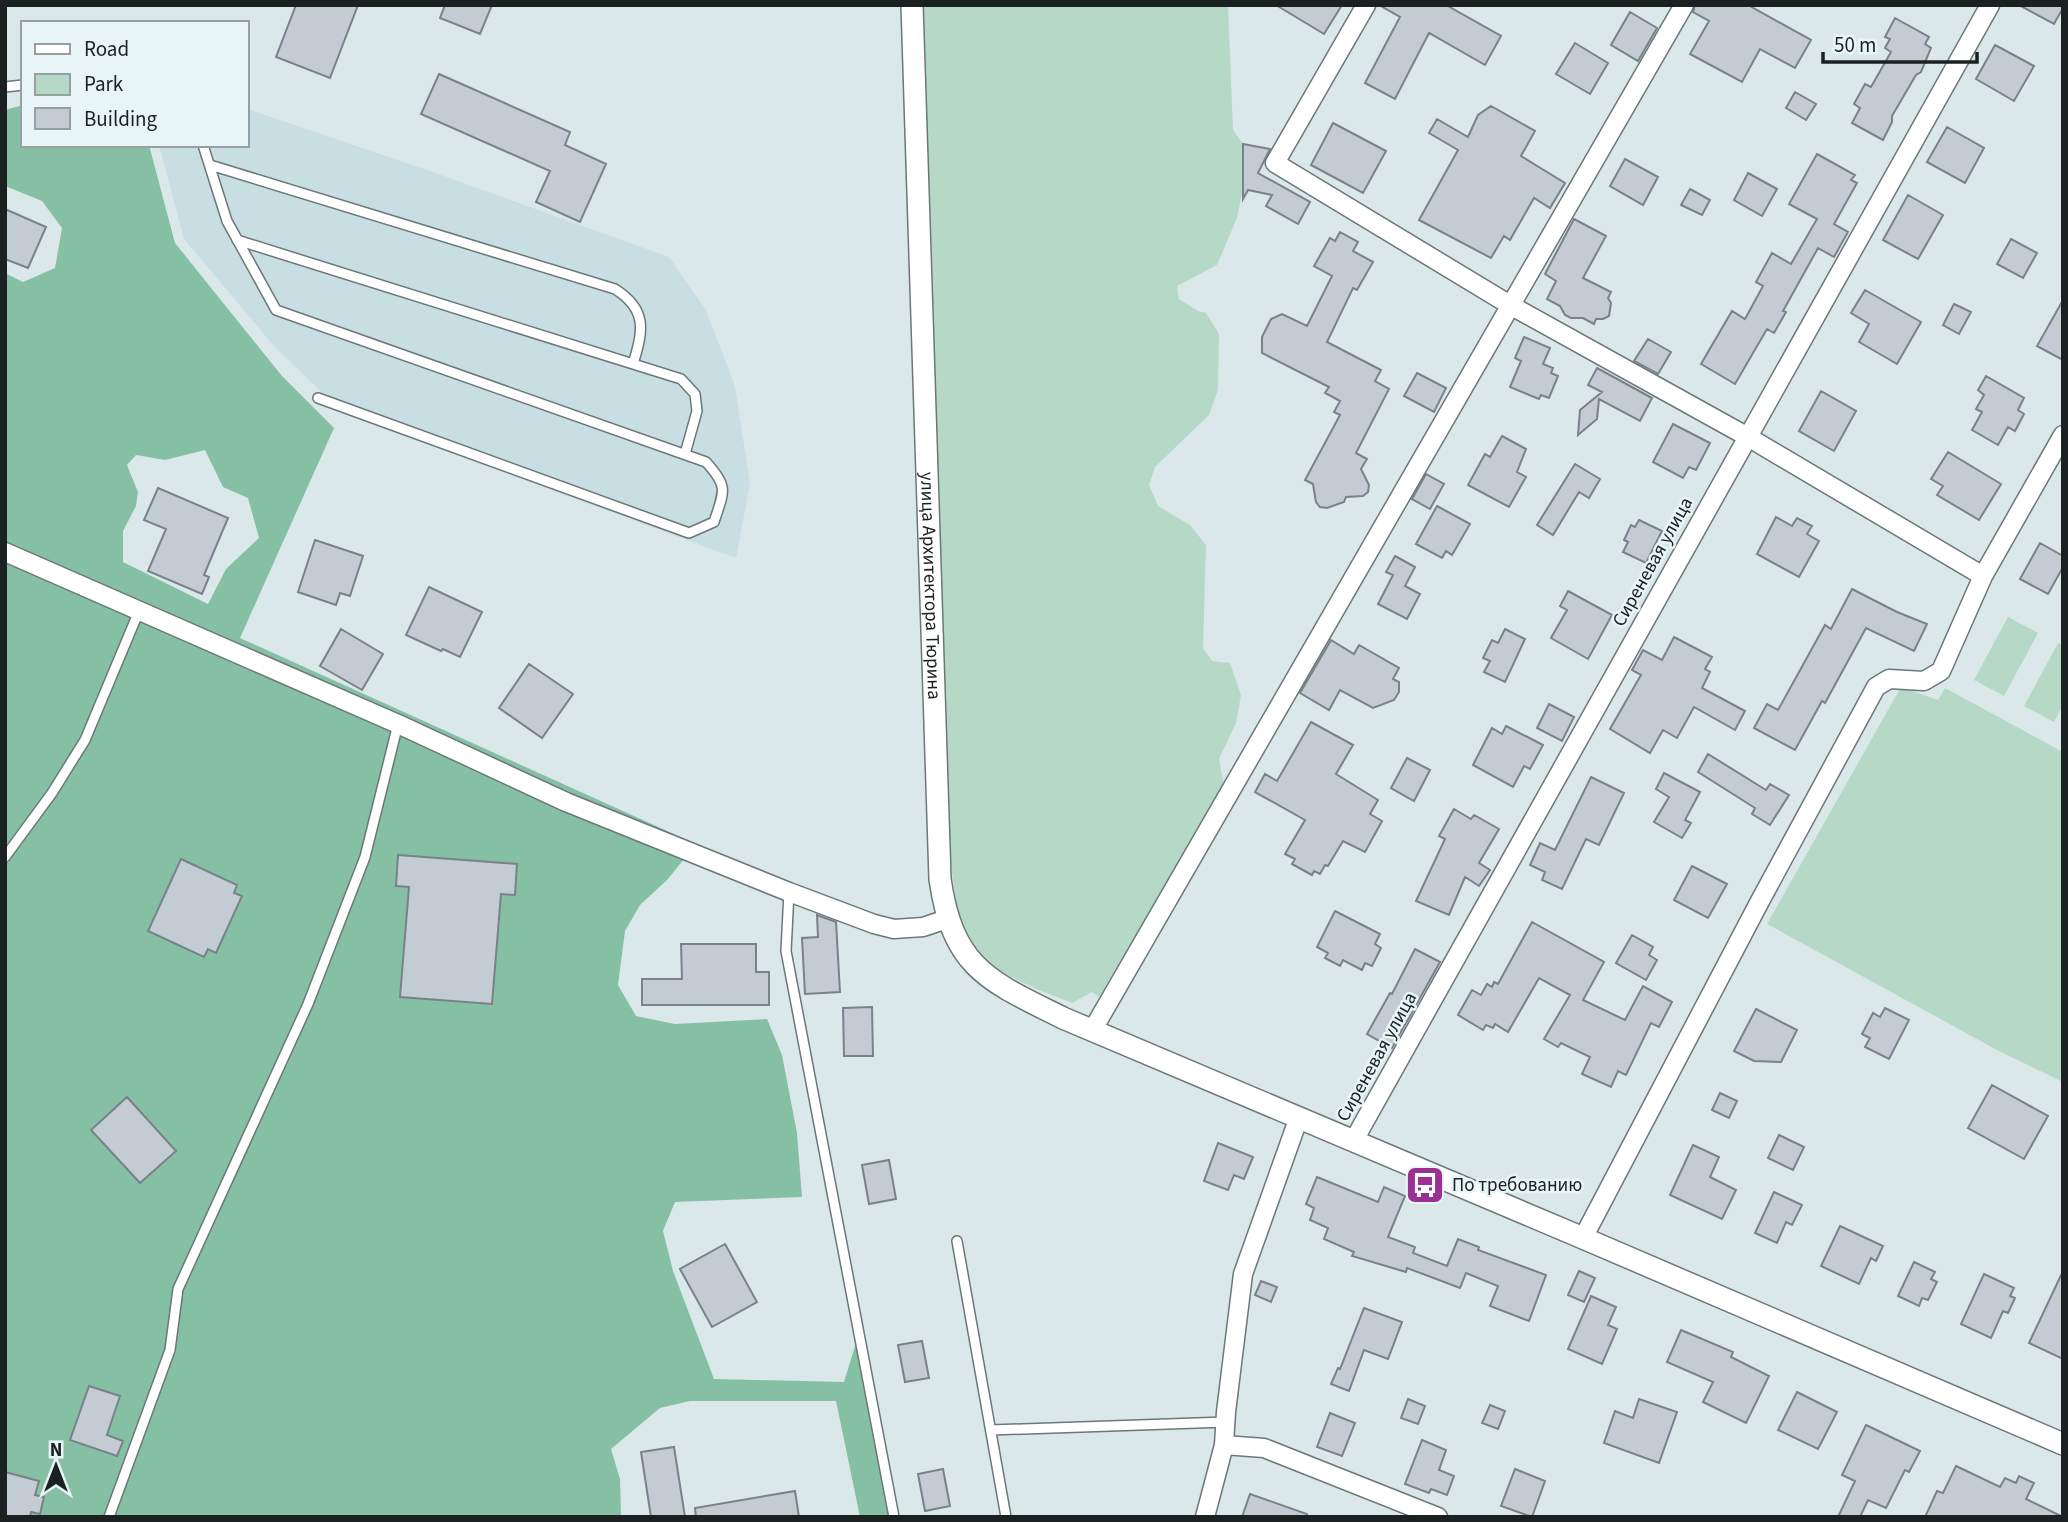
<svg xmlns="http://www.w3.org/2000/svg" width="2068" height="1522" font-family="'Source Sans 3',sans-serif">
  <rect width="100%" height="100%" fill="#dbe8ea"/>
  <path fill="#c9dee3" d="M 247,109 L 430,171 L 669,257 L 706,310 L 735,386 L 750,484 L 736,558 L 344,414 L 274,346 L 184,239 L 159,145 L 247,145 Z"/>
  <path fill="#b5d9c6" d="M 923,5 L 1228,5 L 1233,130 L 1243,144 L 1243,188 L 1237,218 L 1217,265 L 1177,286 L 1179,299 L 1198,311 L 1206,313 L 1219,334 L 1218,390 L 1209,415 L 1155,467 L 1149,485 L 1158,506 L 1190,525 L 1206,545 L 1203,648 L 1212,661 L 1230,663 L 1241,695 L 1236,723 L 1219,759 L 1224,785 L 1099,997 L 1092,992 L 1072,1003 C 1037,989 980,970 965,933 C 956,909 954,884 950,859 Z
    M 2008,617 L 2038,633 L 2004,696 L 1974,680 Z
    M 2058,643 L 2063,645 L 2063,705 L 2054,722 L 2024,706 Z
    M 1901,687 L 1938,700 L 1945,688 L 2063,752 L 2063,1082 L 1997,1050 L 1767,924 Z"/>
  <path fill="#86c0a4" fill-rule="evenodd" d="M 23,105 L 23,145 L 149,145 L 175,243 L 282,376 L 334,428 L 240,638 L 696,844 L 668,879 L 640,905 L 625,931 L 618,985 L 636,1016 L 675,1024 L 767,1019 L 782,1055 L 797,1133 L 802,1197 L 675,1202 L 663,1231 L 673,1271 L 714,1379 L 844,1382 L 858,1336 L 894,1517 L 860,1517 L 836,1401 L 690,1401 L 660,1408 L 611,1449 L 620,1479 L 621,1517 L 5,1517 L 5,273 L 23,282 L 55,268 L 62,228 L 42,201 L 5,186 L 5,110 ZM 205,450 L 223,487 L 248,498 L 259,538 L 226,569 L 208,604 L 123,562 L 123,531 L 136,506 L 138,492 L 127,465 L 136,455 L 165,460 Z"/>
  <path fill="#c2ccd2" stroke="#798288" stroke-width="2" d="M 296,5 L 358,5 L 330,78 L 276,57 Z
    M 445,5 L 492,5 L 480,34 L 440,18 Z
    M 1276,5 L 1342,5 L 1324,34 Z
    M 1379,5 L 1446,5 L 1501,36 L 1485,65 L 1429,33 L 1395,99 L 1365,83 L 1400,17 Z
    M 1695,5 L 1748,5 L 1811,40 L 1795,68 L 1760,49 L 1742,82 L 1690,54 L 1709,21 L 1693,12 Z
    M 2019,5 L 2063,5 L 2063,8 L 2054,24 Z
    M 1630,12 L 1657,28 L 1638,61 L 1611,45 Z
    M 1895,18 L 1929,37 L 1925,44 L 1931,48 L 1921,72 L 1916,75 L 1892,116 L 1892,122 L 1883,140 L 1852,123 L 1860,108 L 1854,104 L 1865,84 L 1871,87 L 1891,52 L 1885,48 L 1890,39 L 1885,37 Z
    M 1575,43 L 1608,63 L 1590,94 L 1556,74 Z
    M 1995,45 L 2034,66 L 2014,101 L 1976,79 Z
    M 439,74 L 570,132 L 565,145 L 606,164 L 580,222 L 536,202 L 550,171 L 421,114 Z
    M 1795,92 L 1816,104 L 1806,120 L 1786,108 Z
    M 1491,106 L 1535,131 L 1521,156 L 1565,183 L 1550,208 L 1534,198 L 1510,240 L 1504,236 L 1491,258 L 1419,220 L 1458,150 L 1429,133 L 1437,119 L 1468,137 L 1478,115 Z
    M 1333,123 L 1386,151 L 1363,193 L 1311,165 Z
    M 1947,127 L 1984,148 L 1965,183 L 1927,162 Z
    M 1243,144 L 1270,149 L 1258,173 L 1310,202 L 1298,224 L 1266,206 L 1272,195 L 1248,190 L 1243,199 Z
    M 1817,154 L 1855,175 L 1851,180 L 1857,183 L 1834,224 L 1848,232 L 1834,257 L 1818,248 L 1783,311 L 1786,312 L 1774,333 L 1767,329 L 1735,384 L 1701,364 L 1732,311 L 1745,319 L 1763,286 L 1756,282 L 1772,253 L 1791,264 L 1817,219 L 1789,204 Z
    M 1625,159 L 1658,177 L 1643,205 L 1610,186 Z
    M 1748,173 L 1777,189 L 1762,216 L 1734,200 Z
    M 1690,189 L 1710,200 L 1702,215 L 1681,205 Z
    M 1908,195 L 1943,215 L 1918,259 L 1883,240 Z
    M 5,209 L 46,227 L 28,268 L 5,259 Z
    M 1574,219 L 1606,236 L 1583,278 L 1611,292 L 1608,298 L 1611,303 L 1609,316 L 1603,319 L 1596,319 L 1594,324 L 1583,318 L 1571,318 L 1565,315 L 1560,306 L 1547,299 L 1556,281 L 1545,274 Z
    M 1340,232 L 1358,242 L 1353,251 L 1373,262 L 1357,290 L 1353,288 L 1327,342 L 1381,370 L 1375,381 L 1389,389 L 1356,453 L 1367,459 L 1361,469 L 1369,485 L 1368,492 L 1363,496 L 1346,497 L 1344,502 L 1327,508 L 1320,507 L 1316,502 L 1313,484 L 1305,480 L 1340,415 L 1334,412 L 1340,401 L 1325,393 L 1329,387 L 1262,353 L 1262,337 L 1271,319 L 1282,314 L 1307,326 L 1332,276 L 1314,266 L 1330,238 L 1335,241 Z
    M 2011,239 L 2037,253 L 2023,278 L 1997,264 Z
    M 1865,290 L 1921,322 L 1897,364 L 1859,342 L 1869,324 L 1851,313 Z
    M 2063,300 L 2063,360 L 2037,346 Z
    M 1954,304 L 1971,312 L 1959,334 L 1943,325 Z
    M 1524,337 L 1550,348 L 1543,364 L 1553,368 L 1551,373 L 1558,376 L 1549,398 L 1541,395 L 1539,399 L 1510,387 L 1521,361 L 1515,358 Z
    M 1648,339 L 1671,352 L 1658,374 L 1634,361 Z
    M 1597,368 L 1652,398 L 1640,421 L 1599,399 L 1597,419 L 1578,435 L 1580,410 L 1602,392 L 1588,385 Z
    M 1417,373 L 1446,388 L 1434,412 L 1404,396 Z
    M 1986,376 L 2024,398 L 2018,410 L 2024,414 L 2015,431 L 2008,427 L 1998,445 L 1972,430 L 1982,412 L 1976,409 L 1984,395 L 1978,390 Z
    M 1821,391 L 1856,411 L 1834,451 L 1799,431 Z
    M 1673,424 L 1710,443 L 1696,470 L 1689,467 L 1683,478 L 1653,462 Z
    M 1502,436 L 1526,449 L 1517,472 L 1526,477 L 1509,507 L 1468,485 L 1485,454 L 1490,457 Z
    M 1948,452 L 2001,484 L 1979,520 L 1937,495 L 1943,486 L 1931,479 Z
    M 1575,464 L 1600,479 L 1589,498 L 1579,492 L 1553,535 L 1537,525 Z
    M 1426,474 L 1444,484 L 1430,509 L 1412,499 Z
    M 158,488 L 228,518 L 204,575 L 209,577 L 202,594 L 148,571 L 166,529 L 144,520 Z
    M 1437,506 L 1470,524 L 1452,555 L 1446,551 L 1442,558 L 1416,544 Z
    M 1776,517 L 1792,526 L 1797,518 L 1812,526 L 1807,534 L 1819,541 L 1799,577 L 1757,554 Z
    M 1639,520 L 1662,531 L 1646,563 L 1623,552 L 1628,542 L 1624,540 L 1631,525 L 1635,527 Z
    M 315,540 L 363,556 L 350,596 L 340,593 L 336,605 L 298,592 Z
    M 2040,543 L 2063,556 L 2063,567 L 2048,594 L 2020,579 Z
    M 1395,556 L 1415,567 L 1405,586 L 1420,594 L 1407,619 L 1378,604 L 1393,575 L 1386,572 Z
    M 429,587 L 482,612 L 460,657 L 443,649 L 441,651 L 406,635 Z
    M 1852,589 L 1897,612 L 1927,624 L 1914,651 L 1866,628 L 1825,703 L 1822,701 L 1795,750 L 1754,728 L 1767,704 L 1778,710 L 1825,625 L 1831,629 Z
    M 1568,591 L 1612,615 L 1588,659 L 1551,638 L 1567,610 L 1560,606 Z
    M 341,629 L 383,654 L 362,690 L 320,666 Z
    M 1505,629 L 1525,639 L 1505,682 L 1484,672 L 1490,661 L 1483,658 L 1492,640 L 1498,643 Z
    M 1674,637 L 1712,657 L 1705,669 L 1710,672 L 1702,688 L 1745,711 L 1735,730 L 1694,707 L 1677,738 L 1663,730 L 1650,753 L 1610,729 L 1641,675 L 1632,670 L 1643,650 L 1662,660 Z
    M 1331,640 L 1354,654 L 1359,645 L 1399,668 L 1393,679 L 1399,682 L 1399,692 L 1394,700 L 1373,708 L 1340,690 L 1329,710 L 1300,693 Z
    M 529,664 L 573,694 L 542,738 L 499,708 Z
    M 1549,704 L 1574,717 L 1562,741 L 1537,728 Z
    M 1311,722 L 1353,745 L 1336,774 L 1378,800 L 1370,814 L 1382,821 L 1365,852 L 1343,841 L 1328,866 L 1325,865 L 1320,874 L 1314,871 L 1312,875 L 1292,864 L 1295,859 L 1285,854 L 1305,820 L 1255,792 L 1265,774 L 1277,781 Z
    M 1506,726 L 1543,745 L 1530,769 L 1524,766 L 1513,787 L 1473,765 L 1492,728 L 1502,734 Z
    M 1708,754 L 1766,790 L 1770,784 L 1789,795 L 1770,825 L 1752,814 L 1755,808 L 1698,772 Z
    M 1407,758 L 1430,770 L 1414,801 L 1391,788 Z
    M 1664,773 L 1700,792 L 1685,820 L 1691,823 L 1682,838 L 1654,822 L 1669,797 L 1656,789 Z
    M 1591,777 L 1624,793 L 1599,845 L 1586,839 L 1562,889 L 1542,880 L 1545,872 L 1530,865 L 1540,843 L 1555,850 Z
    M 1454,809 L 1471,819 L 1474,815 L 1499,829 L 1479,863 L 1490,870 L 1479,886 L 1465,877 L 1449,915 L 1416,901 L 1445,839 L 1439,836 Z
    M 398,855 L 517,864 L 515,895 L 501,894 L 492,1004 L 400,997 L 409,887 L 396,886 Z
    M 181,859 L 237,885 L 234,893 L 242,896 L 216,953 L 208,949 L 204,957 L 148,931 Z
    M 1692,866 L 1727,884 L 1708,918 L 1674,900 Z
    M 1335,911 L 1380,934 L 1375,944 L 1381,948 L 1372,966 L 1365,963 L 1362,970 L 1343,960 L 1340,966 L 1325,958 L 1328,953 L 1317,947 Z
    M 817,915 L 836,922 L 840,992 L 805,994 L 802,938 L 818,937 Z
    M 1532,922 L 1604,962 L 1583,1000 L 1625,1020 L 1643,986 L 1672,1002 L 1659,1027 L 1651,1023 L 1626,1075 L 1618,1071 L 1611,1087 L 1582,1074 L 1590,1057 L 1561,1043 L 1558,1047 L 1544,1039 L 1570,995 L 1539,978 L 1508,1032 L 1495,1024 L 1493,1028 L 1486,1025 L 1483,1030 L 1458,1015 L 1472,990 L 1481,995 L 1487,984 L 1492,987 L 1494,982 L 1498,984 Z
    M 1632,935 L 1653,947 L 1649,955 L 1657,960 L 1646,980 L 1616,963 Z
    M 681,944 L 756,944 L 756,972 L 769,972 L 769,1005 L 642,1005 L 642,979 L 682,979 Z
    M 1415,949 L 1440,962 L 1392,1048 L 1367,1034 L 1390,993 L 1392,994 Z
    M 872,1007 L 873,1056 L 844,1056 L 843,1008 Z
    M 1885,1008 L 1909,1020 L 1889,1059 L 1865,1047 L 1870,1038 L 1862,1034 L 1873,1013 L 1880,1017 Z
    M 1756,1009 L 1797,1030 L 1781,1062 L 1754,1061 L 1734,1051 Z
    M 1992,1085 L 2048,1116 L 2024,1159 L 1968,1128 Z
    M 1720,1093 L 1737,1101 L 1729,1118 L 1712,1110 Z
    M 127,1097 L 176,1151 L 140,1183 L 91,1130 Z
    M 1779,1135 L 1804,1147 L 1793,1170 L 1768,1158 Z
    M 1218,1143 L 1253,1157 L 1244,1179 L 1234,1175 L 1228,1190 L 1204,1181 Z
    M 1693,1145 L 1719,1157 L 1710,1177 L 1736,1190 L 1722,1219 L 1670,1195 Z
    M 889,1160 L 896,1199 L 869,1204 L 862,1165 Z
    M 1317,1177 L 1378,1202 L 1384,1187 L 1405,1196 L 1388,1237 L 1415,1247 L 1413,1253 L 1447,1266 L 1458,1239 L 1479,1247 L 1478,1250 L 1546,1275 L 1529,1321 L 1490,1306 L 1498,1286 L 1466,1273 L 1460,1288 L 1407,1268 L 1406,1272 L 1352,1256 L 1354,1252 L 1324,1239 L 1328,1228 L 1310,1220 L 1314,1208 L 1306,1204 Z
    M 1774,1192 L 1802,1205 L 1792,1225 L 1786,1222 L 1777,1243 L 1755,1233 Z
    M 1840,1226 L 1883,1246 L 1876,1261 L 1871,1258 L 1859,1284 L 1821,1266 Z
    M 725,1244 L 757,1302 L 712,1327 L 680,1269 Z
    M 1914,1262 L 1935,1272 L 1931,1279 L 1937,1282 L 1928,1300 L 1922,1298 L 1919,1306 L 1898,1296 Z
    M 1579,1271 L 1595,1278 L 1584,1302 L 1568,1295 Z
    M 2063,1271 L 2063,1359 L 2029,1343 Z
    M 1984,1274 L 2014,1288 L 2010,1296 L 2015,1298 L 2008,1313 L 2003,1311 L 1991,1338 L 1961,1324 Z
    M 1261,1281 L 1277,1287 L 1271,1302 L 1255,1295 Z
    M 1591,1296 L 1616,1307 L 1608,1325 L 1617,1329 L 1602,1364 L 1568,1349 Z
    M 1364,1308 L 1402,1322 L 1388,1359 L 1364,1350 L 1349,1391 L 1331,1384 L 1338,1368 L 1340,1369 Z
    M 1681,1330 L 1733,1352 L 1731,1357 L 1769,1376 L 1746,1423 L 1703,1402 L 1713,1382 L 1667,1362 Z
    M 922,1341 L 929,1378 L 905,1382 L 898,1345 Z
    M 89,1386 L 120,1396 L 107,1435 L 123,1441 L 117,1456 L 70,1440 Z
    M 1797,1392 L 1837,1412 L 1818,1449 L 1778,1430 Z
    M 1408,1399 L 1425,1406 L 1418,1424 L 1401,1418 Z
    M 1639,1399 L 1677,1412 L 1659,1463 L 1604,1443 L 1615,1411 L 1633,1418 Z
    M 1490,1405 L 1505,1411 L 1498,1429 L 1482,1423 Z
    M 1330,1413 L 1355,1423 L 1342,1456 L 1317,1447 Z
    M 1866,1425 L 1920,1451 L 1909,1472 L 1905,1470 L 1886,1508 L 1868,1500 L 1860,1517 L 1838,1517 L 1855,1481 L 1842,1475 Z
    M 1422,1440 L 1446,1450 L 1439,1470 L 1454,1476 L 1447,1495 L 1431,1489 L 1429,1493 L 1405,1484 Z
    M 674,1447 L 685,1517 L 651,1517 L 641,1452 Z
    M 1956,1466 L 2000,1487 L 2005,1478 L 2016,1483 L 2019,1476 L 2034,1483 L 2026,1499 L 2063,1517 L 1925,1517 L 1937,1491 L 1943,1493 Z
    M 943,1469 L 950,1506 L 925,1511 L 918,1474 Z
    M 1515,1469 L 1545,1481 L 1532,1517 L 1501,1506 Z
    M 5,1472 L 39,1481 L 35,1495 L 44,1497 L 40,1514 L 31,1512 L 30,1517 L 5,1517 Z
    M 795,1491 L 799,1517 L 696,1517 L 695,1508 Z
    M 1250,1494 L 1307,1514 L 1306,1517 L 1242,1517 Z"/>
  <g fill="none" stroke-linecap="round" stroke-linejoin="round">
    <g stroke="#6b7779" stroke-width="12">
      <path id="service" d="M 5,87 L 23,85
        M 203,145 L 227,221 L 276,310 L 706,462 C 729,487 724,491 714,522 L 689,533 L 318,398
        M 210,165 L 615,289 C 648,310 643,331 633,364
        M 237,240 L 681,379 L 695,394 L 697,411 L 685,454
        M 5,857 L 52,793 L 85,740 L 139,611
        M 789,892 L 786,951 L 894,1517
        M 957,1241 L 1006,1517
        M 991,1430 L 1226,1422
        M 109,1517 L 170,1350 L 178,1289 L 308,1004 L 365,857 L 398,724"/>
    </g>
    <g stroke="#6b7779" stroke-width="21">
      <path id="minor" d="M 1366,5 L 1275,163 L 1510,305 L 1748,437 L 1983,576
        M 5,552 L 398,724 L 566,802 L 789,892 L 874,924 L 894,929 L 923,927 L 947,919
        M 1092,1031 L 1684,5
        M 1354,1140 L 1990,5
        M 1583,1238 L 1760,901 L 1876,687 L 1889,679 L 1924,681 L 1941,671 L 1983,576 L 2063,435
        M 1224,1445 L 1264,1448 L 1438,1517
        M 1205,1517 L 1224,1445 L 1226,1412 L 1243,1274 L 1299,1117"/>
    </g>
    <g stroke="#6b7779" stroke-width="24">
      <g id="tertiary">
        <path id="s1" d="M 912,5 L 940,879 C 953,969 989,981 1063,1018 L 1583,1238 L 2063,1444"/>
      </g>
    </g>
    <use href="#service" stroke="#fff" stroke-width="9"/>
    <use href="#minor" stroke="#fff" stroke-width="18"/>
    <use href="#tertiary" stroke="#fff" stroke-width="21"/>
  </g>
  <defs>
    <g id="bus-square" transform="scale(2.0125)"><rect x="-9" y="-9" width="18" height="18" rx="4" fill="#993092" stroke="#e8f5f7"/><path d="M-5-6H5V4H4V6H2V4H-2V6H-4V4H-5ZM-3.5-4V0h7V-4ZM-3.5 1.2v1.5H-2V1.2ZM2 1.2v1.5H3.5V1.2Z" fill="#fff"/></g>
  </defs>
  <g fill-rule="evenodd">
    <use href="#bus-square" x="1425" y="1185"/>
  </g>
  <g text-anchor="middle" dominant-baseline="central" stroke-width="5" stroke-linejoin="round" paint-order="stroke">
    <g font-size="19" fill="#1b2021" stroke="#e8f5f7">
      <text transform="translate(1653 562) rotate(-61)">Сиреневая улица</text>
      <text stroke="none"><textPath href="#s1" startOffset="581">улица Архитектора Тюрина</textPath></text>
      <text transform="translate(1377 1057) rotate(-61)">Сиреневая улица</text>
    </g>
    <g font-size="19" fill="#1b2021" stroke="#e8f5f7" text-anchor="start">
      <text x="1452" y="1185">По требованию</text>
    </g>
  </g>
  <rect width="2068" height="1522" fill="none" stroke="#1b2021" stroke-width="14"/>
  <rect x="21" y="21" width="228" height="126" fill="#e8f5f7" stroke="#96a0a1" stroke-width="2"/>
  <rect x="35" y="44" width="35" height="10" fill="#ffffff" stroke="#96a0a1" stroke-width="2"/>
  <text x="84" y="56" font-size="21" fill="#1b2021">Road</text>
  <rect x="35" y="74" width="35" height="21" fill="#b5d9c6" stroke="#96a0a1" stroke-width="2"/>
  <text x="84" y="91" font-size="21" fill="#1b2021">Park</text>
  <rect x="35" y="108" width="35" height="21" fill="#c2ccd2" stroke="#96a0a1" stroke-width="2"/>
  <text x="84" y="126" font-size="21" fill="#1b2021">Building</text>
  <g transform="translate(56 1466)" stroke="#e8f5f7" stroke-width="5" paint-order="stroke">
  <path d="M0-5L12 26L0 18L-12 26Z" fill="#1b2021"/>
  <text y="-10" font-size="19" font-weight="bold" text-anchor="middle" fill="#1b2021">N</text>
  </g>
  <path d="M1823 52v10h154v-10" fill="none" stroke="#1b2021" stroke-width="3.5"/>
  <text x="1834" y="52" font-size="21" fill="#1b2021" stroke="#e8f5f7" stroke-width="5" paint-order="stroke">50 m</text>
</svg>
